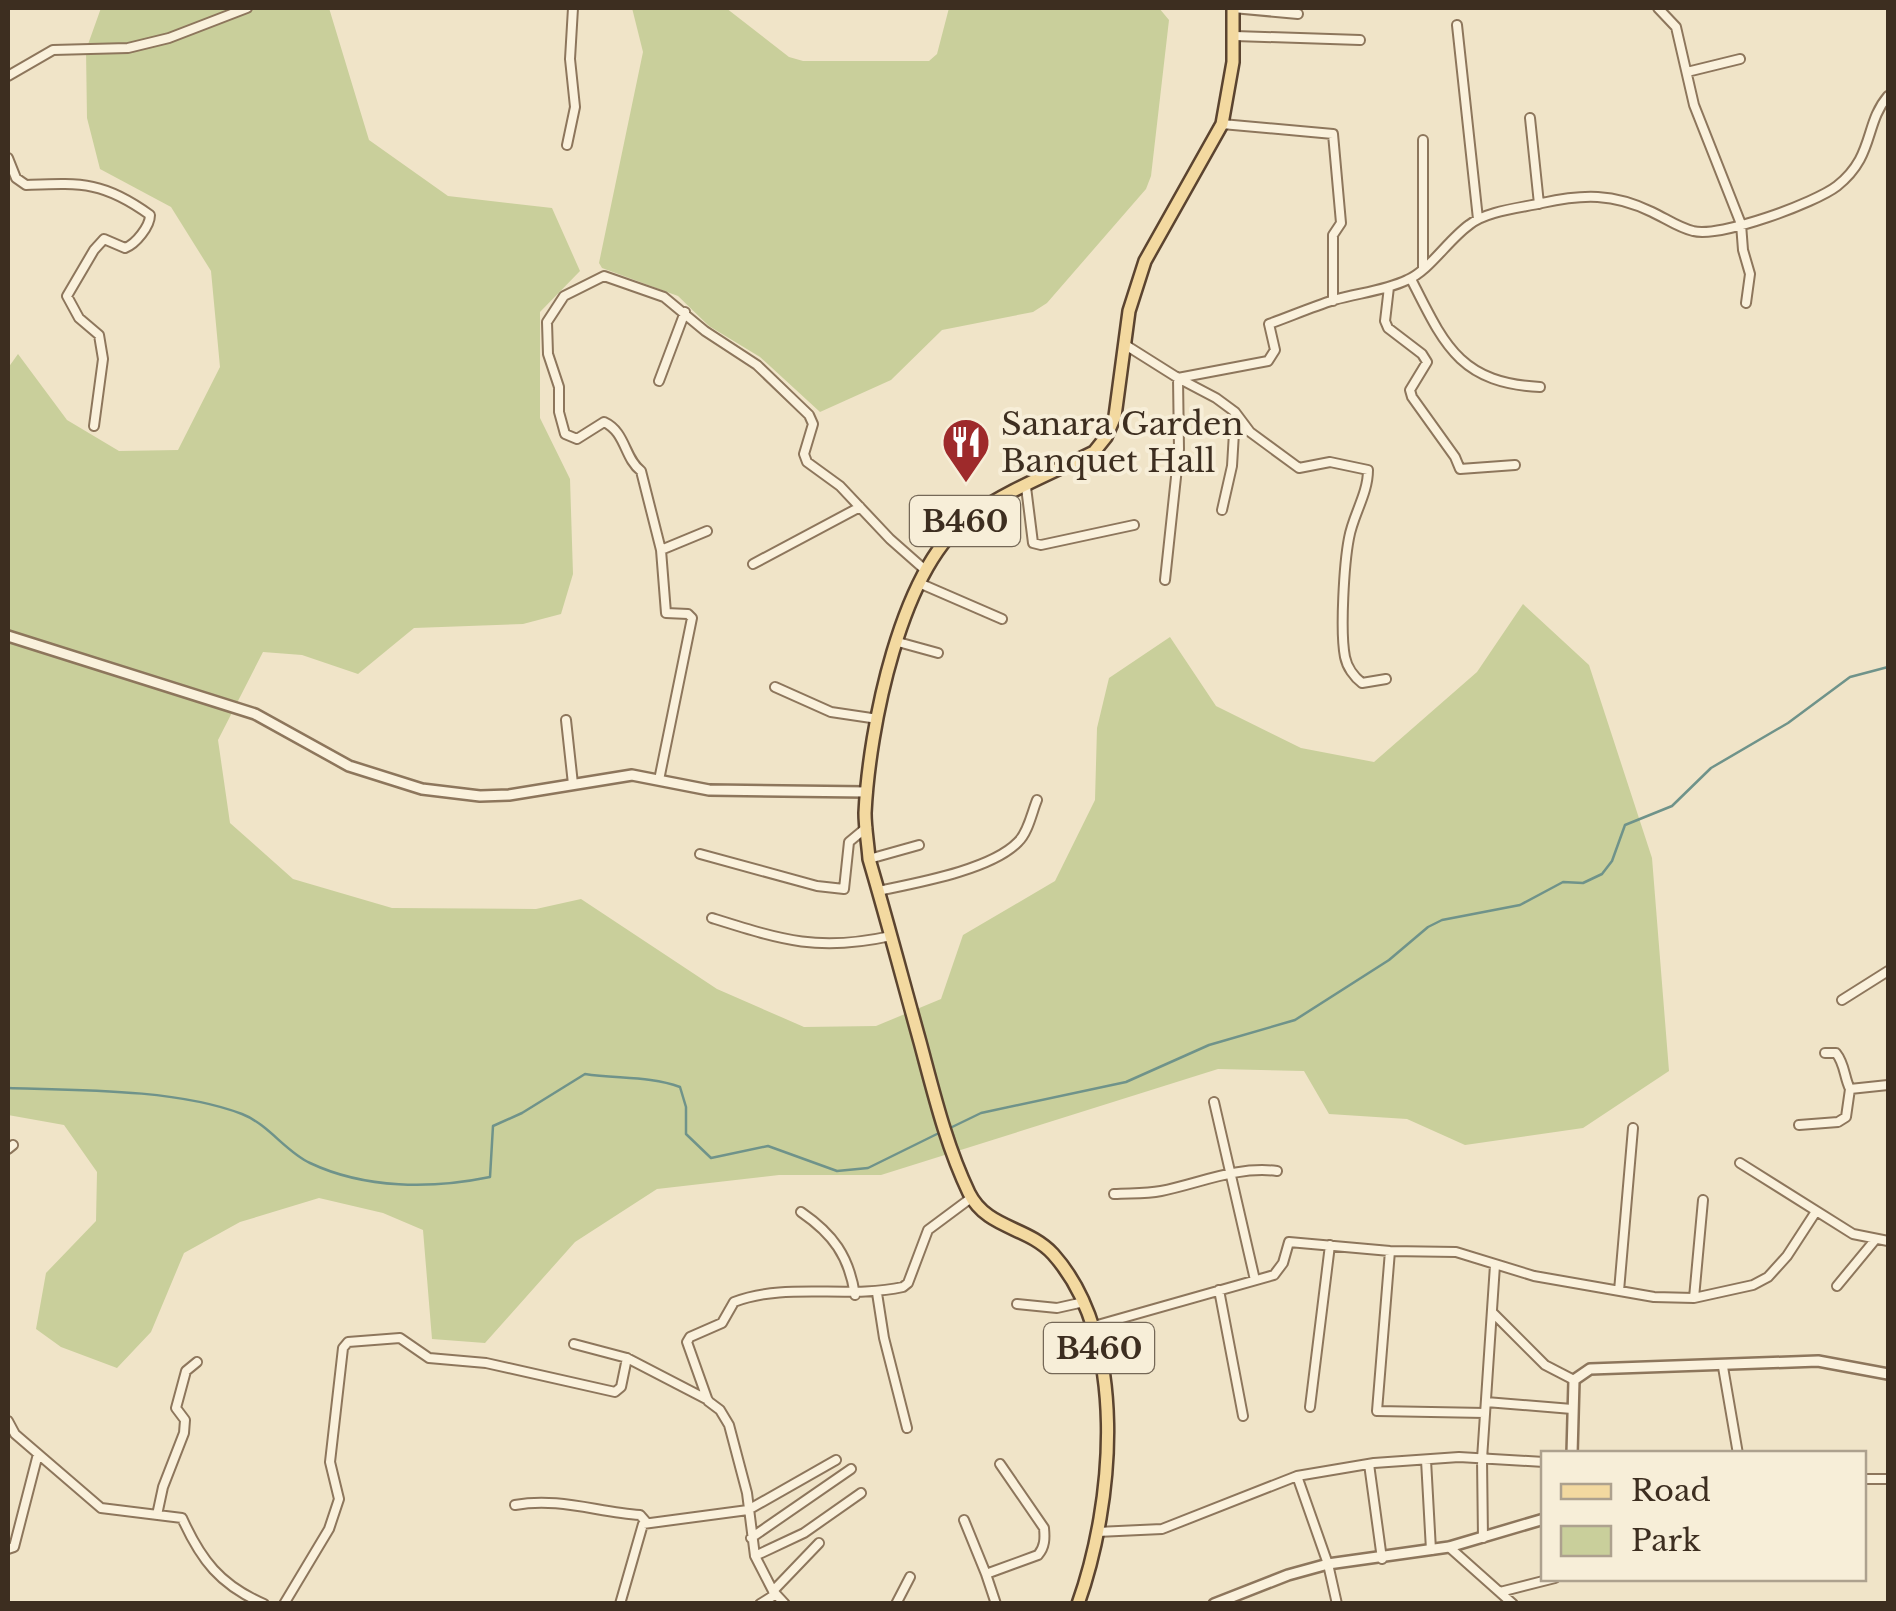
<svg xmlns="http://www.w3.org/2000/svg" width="1896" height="1611" font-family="'Libre Baskerville',serif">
  <rect width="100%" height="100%" fill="#f0e4c8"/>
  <path fill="#c9cf9b" d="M 101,8 L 329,8 L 369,140 L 448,196 L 552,208 L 580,271 L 540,312 L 540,418 L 570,479 L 573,574 L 561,614 L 523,624 L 414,628 L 358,674 L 302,655 L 263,652 L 218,740 L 230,823 L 293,879 L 392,908 L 536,909 L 581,899 L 717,989 L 804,1027 L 876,1026 L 941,999 L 963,935 L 1055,881 L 1095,800 L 1097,728 L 1109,678 L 1170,637 L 1216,706 L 1301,748 L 1374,762 L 1477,672 L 1523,604 L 1589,665 L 1652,858 L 1669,1071 L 1583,1128 L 1465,1145 L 1407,1119 L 1329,1114 L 1304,1071 L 1218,1069 L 881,1175 L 779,1175 L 657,1189 L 575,1242 L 485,1343 L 432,1339 L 423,1230 L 383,1213 L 319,1198 L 240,1222 L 184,1253 L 151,1332 L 117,1368 L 61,1347 L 36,1329 L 46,1273 L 96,1221 L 97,1172 L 64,1125 L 8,1115 L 8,368 L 18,354 L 67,420 L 119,451 L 178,450 L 220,367 L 211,271 L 171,207 L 100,169 L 87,118 L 86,50 Z
    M 632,8 L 726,8 L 789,57 L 803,61 L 929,61 L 937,54 L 949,8 L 1159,8 L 1169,20 L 1151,176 L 1146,189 L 1047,303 L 1033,312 L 942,330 L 891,380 L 820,412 L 760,357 L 709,326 L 678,296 L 602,268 L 599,263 L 643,52 Z"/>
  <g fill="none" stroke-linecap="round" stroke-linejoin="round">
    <path stroke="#6f938a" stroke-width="2.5" d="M 8,1088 C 78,1090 177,1089 242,1114 C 268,1124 286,1152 310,1163 C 365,1189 432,1189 490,1177 L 493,1126 L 522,1113 L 585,1074 C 617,1079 650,1076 680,1087 L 686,1107 L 686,1134 L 711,1158 L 768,1146 L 837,1171 L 868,1168 L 941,1132
      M 948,1129 L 981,1113 L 1126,1082 L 1209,1045 L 1295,1020 L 1389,960 L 1428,927 L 1442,920 L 1520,905 L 1563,882 L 1583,883 L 1602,874 L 1612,861 L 1625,825 L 1672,806 L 1711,768 L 1788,723 L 1850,677 L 1888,667"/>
    <g stroke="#8d765c" stroke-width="12">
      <path id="minor" d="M 1233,8 L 1298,14
        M 1658,8 L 1676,27 L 1694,105 L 1741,224 L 1743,250 L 1750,274 L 1746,303
        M 1457,25 L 1478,219
        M 1235,36 L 1360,40
        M 1687,72 L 1740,59
        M 8,76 L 53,50 L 128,48 L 169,38 L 247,8
        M 1530,118 L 1539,204
        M 1222,124 L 1333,134 L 1341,223 L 1333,235 L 1333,301
        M 1423,140 L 1423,269
        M 567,145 L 575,107 L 570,59 L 573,8
        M 8,158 L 16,178 L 26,185 C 81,183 103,181 150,215 C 150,226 136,244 125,248 L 104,239 L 94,250 L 67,296 L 79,318 L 99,335 L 103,359 L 94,426
        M 1411,279 C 1444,344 1459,383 1540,387
        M 1389,287 L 1385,321 L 1388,328 L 1422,354 L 1427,362 L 1410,390 L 1412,397 L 1455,457 L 1460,469 L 1515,465
        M 1124,344 L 1178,378 L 1268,361 L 1275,350 L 1269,324 C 1291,316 1312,307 1334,300 C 1358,293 1384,291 1407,280 C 1429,271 1448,240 1469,225 C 1486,211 1520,208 1542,203 C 1583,194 1613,193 1652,212 C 1665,218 1679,228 1693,231 C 1720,238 1815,203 1837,186 C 1875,156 1864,124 1888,96
        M 659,381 L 685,312
        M 1026,487 L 1033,543 L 1041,545 L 1134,525
        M 1222,510 L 1232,466 L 1235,416
        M 707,531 L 661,550 L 641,471 C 624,458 626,432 604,422 L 577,439 L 565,434 L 559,412 L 559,387 L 548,354 L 547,322 L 564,296 L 604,276 L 664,297 L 705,331 L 757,365 L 809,415 L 813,424 L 804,454 L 807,462 L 840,486 L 890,539 L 924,569
        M 753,564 L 860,507
        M 1165,580 L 1179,449 L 1178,378 L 1216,398 L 1235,412 L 1250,432 L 1299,468 L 1330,462 L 1368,470 C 1368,494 1353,515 1349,538 C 1344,564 1340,632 1345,657 C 1347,667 1354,677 1362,683 L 1386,679
        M 919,583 L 1002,619
        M 898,642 L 938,653
        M 775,687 L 831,712 L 878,719
        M 566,720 L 573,784
        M 659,780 L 692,618 L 688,614 L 666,613 L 661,550
        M 700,854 L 817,886 L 844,889 L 849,842 L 867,827
        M 869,859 L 919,845
        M 878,891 C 916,883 991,870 1018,842 C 1028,833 1032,812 1037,800
        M 712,918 C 782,940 818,952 891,936
        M 1842,1000 L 1888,971
        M 1825,1053 L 1836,1053 C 1845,1064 1844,1077 1850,1089
        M 1214,1102 L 1255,1280
        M 1799,1125 L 1838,1122 L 1846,1117 L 1850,1089 L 1888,1085
        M 8,1149 L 13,1145
        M 1740,1163 L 1853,1234 L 1888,1241
        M 1114,1194 C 1130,1193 1146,1194 1161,1191 C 1201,1183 1236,1166 1277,1171
        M 801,1212 C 833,1234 849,1256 855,1295
        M 1390,1251 L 1377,1411 L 1485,1413
        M 1837,1286 L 1875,1240
        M 1219,1290 L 1243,1416
        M 1619,1291 L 1633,1128
        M 877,1293 L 884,1338 L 907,1428
        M 1694,1298 L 1703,1200
        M 1017,1304 L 1057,1308 L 1084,1302
        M 1492,1312 L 1545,1365 L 1574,1380
        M 1094,1326 L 1274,1275 L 1283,1263 L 1289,1242 L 1390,1251 L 1456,1252 L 1534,1276 L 1654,1297 L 1694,1298 L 1753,1285 L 1768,1277 L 1787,1256 L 1815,1213
        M 574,1344 L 627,1358 L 708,1400
        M 1723,1367 L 1738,1454
        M 1486,1402 L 1572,1409
        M 1310,1407 L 1330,1245
        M 8,1421 L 15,1434 L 101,1508 L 182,1518 C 201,1560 220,1585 264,1604
        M 1426,1460 L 1431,1550
        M 1369,1464 L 1382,1559
        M 1297,1476 L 1328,1564 L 1337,1604
        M 1864,1479 L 1888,1479
        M 515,1505 C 558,1497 597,1512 640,1515 L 647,1523
        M 157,1515 L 163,1487 L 184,1433 L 185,1420 L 176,1408 L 186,1371 L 197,1362
        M 964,1520 L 986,1574
        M 1097,1532 L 1162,1529 L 1297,1476 L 1374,1463 L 1459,1457 L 1544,1462
        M 751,1538 L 851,1469
        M 1483,1538 L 1482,1459 L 1495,1265
        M 1449,1547 L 1513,1604
        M 8,1549 L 14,1547 L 38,1454
        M 755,1556 L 804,1533 L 861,1493
        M 773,1591 L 819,1543
        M 1500,1592 L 1555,1578
        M 284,1604 L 329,1529 L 339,1499 L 330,1462 L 343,1348 L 348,1342 L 400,1338 L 429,1358 L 486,1363 L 615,1392 L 621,1387 L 627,1358
        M 620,1604 L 643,1524 L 748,1510 L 836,1460
        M 760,1604 L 776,1594
        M 785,1604 L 773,1591 L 755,1556 L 747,1493 L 729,1425 L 720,1410 L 708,1401 L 687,1342 L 690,1337 L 722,1323 L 734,1302 C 785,1282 847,1299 903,1287 L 908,1283 L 928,1230 L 971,1198
        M 896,1604 L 910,1577
        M 996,1604 L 986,1574 L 1038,1555 C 1045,1547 1045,1538 1044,1528 L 1000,1464"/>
    </g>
    <g stroke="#8d765c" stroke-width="14">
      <path id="tertiary" d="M 8,636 L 255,714 L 349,766 L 422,789 L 480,796 L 509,795 L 632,775 L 709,790 L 867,792
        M 1572,1454 L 1574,1380 L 1590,1369 L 1818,1361 L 1888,1374
        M 1214,1604 L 1288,1575 L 1328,1564 L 1449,1547 L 1544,1519"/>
    </g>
    <g stroke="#5b4430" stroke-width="16">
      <path id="primary" d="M 1078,1604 C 1114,1503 1129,1339 1053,1254 C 1027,1226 987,1229 969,1193 C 946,1145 934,1094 920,1042 C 903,981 887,920 869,859 C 868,844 865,828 865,813 C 869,730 900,566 971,516 C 1008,490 1054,472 1094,452 L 1106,437 L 1115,416 L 1129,311 L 1145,261 L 1222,124 L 1233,62 L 1233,8"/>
    </g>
    <use href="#minor" stroke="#faf1dc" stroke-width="8"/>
    <use href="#tertiary" stroke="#faf1dc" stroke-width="9"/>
    <use href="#primary" stroke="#f3d9a0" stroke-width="11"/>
  </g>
  <defs>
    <g id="restaurant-pin" transform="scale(2.5)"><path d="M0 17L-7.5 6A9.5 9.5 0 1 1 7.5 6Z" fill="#9e2a2b" stroke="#f7eed8"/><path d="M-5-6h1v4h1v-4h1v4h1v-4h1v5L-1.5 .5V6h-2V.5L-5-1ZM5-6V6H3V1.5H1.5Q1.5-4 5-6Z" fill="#fff"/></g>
  </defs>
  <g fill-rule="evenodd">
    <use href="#restaurant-pin" x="966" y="442"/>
  </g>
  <g text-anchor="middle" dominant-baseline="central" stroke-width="8" stroke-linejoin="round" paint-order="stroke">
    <g fill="#f7eed8" stroke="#756857" stroke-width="2.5">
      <rect x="910" y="496" width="110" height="50" rx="8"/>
      <rect x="1044" y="1323" width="110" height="50" rx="8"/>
    </g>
    <g font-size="30" font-weight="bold" fill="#3d2e20">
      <text x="965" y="521">B460</text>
      <text x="1099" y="1348">B460</text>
    </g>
    <g font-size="32" fill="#3d2e20" stroke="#f7eed8" text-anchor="start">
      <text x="1001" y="424">Sanara Garden<tspan x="1001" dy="37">Banquet Hall</tspan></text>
    </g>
  </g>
  <rect width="1896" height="1611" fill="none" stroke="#3d2e20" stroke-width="20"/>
  <rect x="1541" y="1451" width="325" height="130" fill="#f7eed8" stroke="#ada18e" stroke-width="2.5"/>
  <rect x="1561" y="1484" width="50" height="15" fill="#f3d9a0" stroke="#ada18e" stroke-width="2.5"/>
  <text x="1631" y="1501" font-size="30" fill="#3d2e20">Road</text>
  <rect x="1561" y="1526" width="50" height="30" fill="#c9cf9b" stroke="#ada18e" stroke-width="2.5"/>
  <text x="1631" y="1551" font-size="30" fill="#3d2e20">Park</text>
</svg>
